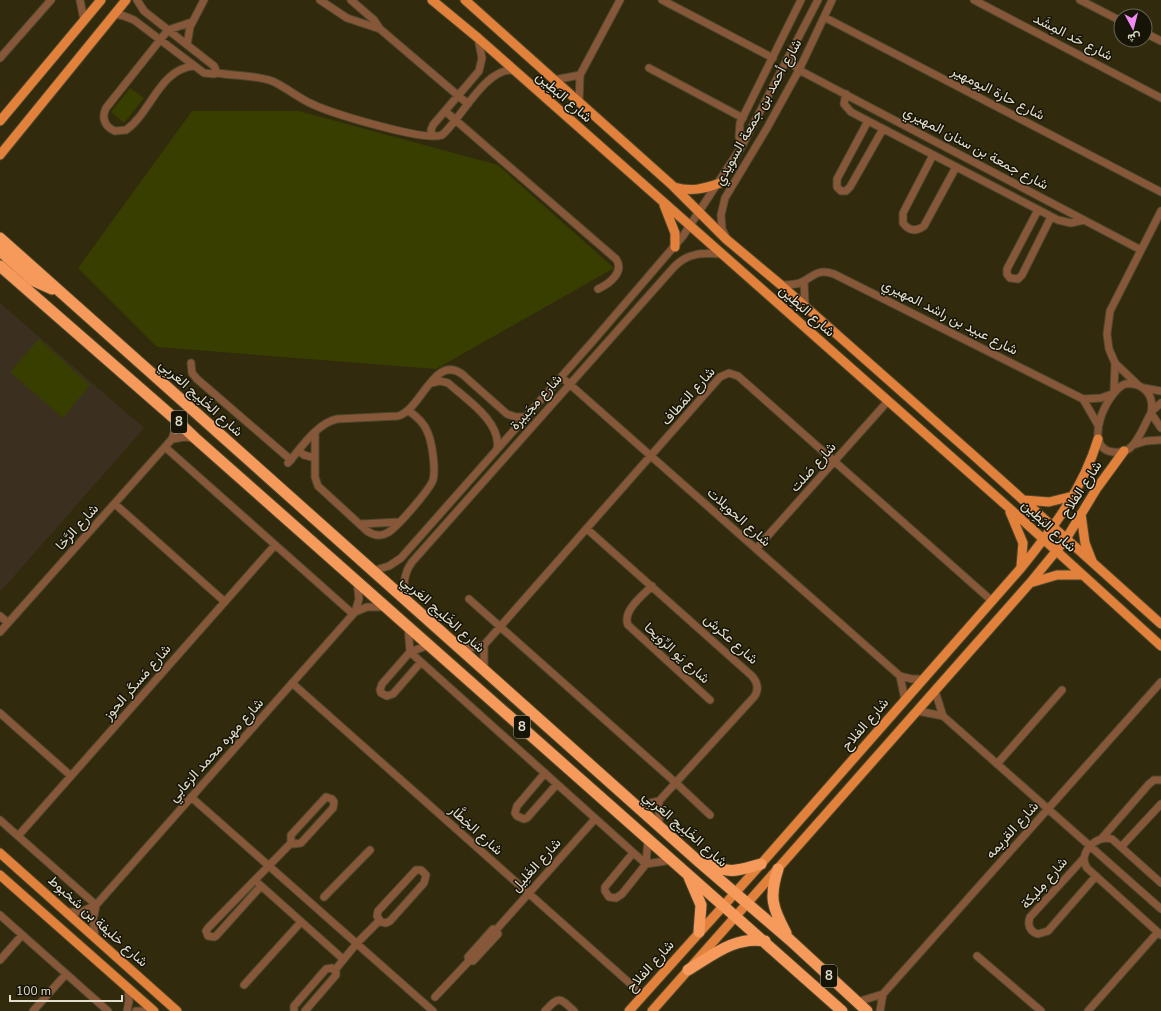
<svg xmlns="http://www.w3.org/2000/svg" width="1161" height="1011" font-family="'Nunito Sans',Vazirmatn,sans-serif">
  <rect width="100%" height="100%" fill="#312a0d"/>
  <path fill="#3b3020" d="M 0,303 L 144,428 L 0,592 Z"/>
  <path fill="#373e00" d="M 130,88 L 144,98 L 124,123 L 111,112 Z
    M 192,111 L 299,111 L 498,165 L 614,268 L 436,369 L 157,347 L 78,268 Z
    M 39,339 L 90,385 L 63,418 L 10,372 Z"/>
  <g fill="none" stroke-linecap="round" stroke-linejoin="round">
    <g stroke="#4d472c" stroke-width="9">
      <path id="minor" d="M 80,0 L 84,20
        M 137,0 L 144,11 L 214,66 L 217,73
        M 320,0 L 347,18 L 380,29
        M 351,0 L 374,20 L 380,29 L 468,104
        M 662,0 L 773,58
        M 974,0 L 1161,98
        M 1080,0 L 1121,21
        M 115,14 L 124,16 L 134,20 L 204,73 L 214,74 L 217,73 C 235,76 255,75 272,81 C 286,87 298,98 312,104 C 331,113 425,142 442,135 C 462,118 484,69 513,70
        M 824,17 L 1161,192
        M 192,22 L 168,30 L 106,108 C 101,118 105,127 115,131 L 126,130 C 151,113 159,69 194,66
        M 1145,33 L 1161,41
        M 187,45 L 190,27 L 204,0
        M 791,54 L 794,65 L 799,70 L 1141,250
        M 0,58 L 51,0
        M 649,68 L 743,118
        M 554,80 L 580,75
        M 846,94 L 844,104 L 851,112 L 1058,220 L 1071,223 L 1084,220
        M 579,103 L 580,75 L 620,0
        M 445,111 L 616,259 C 625,272 609,284 598,289
        M 868,121 L 837,179 L 837,187 L 841,191 L 846,191 L 850,187 L 883,129
        M 432,136 L 431,130 L 433,125 L 479,71 L 482,58 L 478,38
        M 742,146 L 739,137 L 740,123 L 801,0
        M 933,155 L 903,213 L 903,223 C 909,231 916,232 924,226 L 956,167
        M 1038,210 L 1007,269 L 1007,274 L 1010,278 L 1018,279 L 1022,275 L 1051,217
        M 726,237 L 722,229 L 721,215 L 725,198 L 767,128 L 799,70 L 832,0
        M 804,281 L 805,306
        M 781,285 C 788,285 798,285 804,281 C 816,274 819,269 834,274 L 1083,399 L 1098,425
        M 191,363 L 192,373 L 197,379 L 291,460
        M 1115,363 L 1138,385
        M 566,381 L 900,676 L 912,679 L 924,679
        M 431,383 L 440,381 L 448,383 C 466,399 502,422 497,449
        M 1125,384 C 1143,382 1155,395 1151,413 C 1145,423 1140,439 1131,447 C 1126,452 1120,453 1113,452 C 1081,448 1107,391 1125,384 Z
        M 1144,388 L 1161,391
        M 1114,391 L 1115,363 L 1109,349 L 1107,334 L 1110,311 L 1161,211
        M 1083,399 L 1101,398 L 1112,394
        M 1152,411 L 1161,403
        M 1151,413 L 1161,428
        M 315,433 L 315,477 L 318,486 L 367,531 C 373,535 380,537 387,533 C 396,529 430,489 433,480 C 436,469 432,441 427,431 C 424,423 416,416 409,411
        M 173,439 L 184,437 L 194,438
        M 1133,445 L 1146,441 L 1161,440
        M 165,447 L 353,614
        M 299,451 L 304,455 L 315,458
        M 288,463 C 301,448 317,423 337,419 L 398,416 C 422,409 434,354 462,374 L 507,414 L 516,417 L 526,417
        M 115,504 L 225,602
        M 360,524 L 399,522
        M 587,529 L 752,676 C 758,683 759,690 754,697 L 659,801 L 637,806
        M 756,549 L 888,401
        M 372,571 L 389,566 L 401,558 L 593,341 L 683,236 L 742,146 L 818,0
        M 652,586 C 642,596 622,611 628,625 L 710,700
        M 469,599 L 676,783 L 710,815
        M 407,600 C 402,587 404,573 412,562 L 674,267 C 688,252 703,253 722,254
        M 355,612 L 367,607 L 386,607
        M 0,616 L 8,623
        M 408,626 L 410,652
        M 0,632 L 172,439 L 175,430 L 174,418
        M 484,645 L 484,671
        M 461,650 L 484,645 L 720,377 L 729,373 L 738,376 L 992,601
        M 410,652 L 646,864
        M 421,662 L 393,694 L 387,696 L 381,693 L 380,690 L 382,684 L 410,652 L 429,645
        M 900,676 L 905,700
        M 292,683 L 643,995
        M 935,691 L 943,716 L 1161,909
        M 918,711 L 943,716
        M 0,713 L 71,776
        M 997,764 L 1062,690
        M 545,773 L 517,806 L 515,813 L 517,816 L 524,819 L 527,818 L 557,784
        M 191,797 L 433,1011
        M 326,797 L 332,799 L 334,802 L 333,808 L 301,843 L 294,844 L 291,843 L 291,835 Z
        M 659,801 L 659,827
        M 0,820 L 96,905
        M 18,836 L 275,545
        M 1102,838 L 1149,784 L 1154,780 L 1161,780
        M 1121,847 L 1161,804
        M 633,853 L 605,887 L 605,891 L 609,897 L 616,898 L 622,894 L 646,864 L 648,839
        M 1084,858 L 1030,917 C 1027,925 1030,932 1038,934 L 1048,931 L 1096,876
        M 646,864 L 672,860
        M 416,870 L 421,870 L 426,875 L 424,883 L 390,921 L 386,923 L 381,922 L 377,916 L 378,911 Z
        M 1161,883 L 1112,839 C 1097,834 1077,853 1087,868 L 1161,935
        M 259,884 L 343,959
        M 261,886 L 216,936 L 214,937 L 208,936 L 206,931 L 208,928 L 291,843
        M 324,897 L 370,850
        M 67,912 L 81,912 L 96,905 L 355,612 L 359,599 L 357,581
        M 0,915 L 108,1011
        M 493,929 L 496,930 L 498,934 L 473,961 L 469,961 L 468,957 Z
        M 496,930 L 595,819
        M 95,937 L 93,920 L 96,905
        M 977,956 L 1041,1011
        M 0,960 L 22,935
        M 335,970 L 357,943 L 379,921
        M 244,985 L 301,922
        M 435,997 L 469,961
        M 857,1002 L 883,994 L 1161,682
        M 33,1011 L 66,974
        M 127,1011 L 129,1001 L 128,988
        M 136,1011 L 153,1011
        M 294,1011 L 294,1006 L 326,969 L 332,968 L 336,972 L 336,975 L 305,1011
        M 545,1011 C 559,996 559,997 574,1011
        M 880,1011 L 883,994
        M 1088,1011 L 1158,932"/>
    </g>
    <g stroke="#4d472c" stroke-width="11">
      <path id="major" d="M 432,0 L 478,38 L 1008,507 L 1161,646
        M 465,0 L 673,186 L 726,239 L 781,285 L 972,454 L 1161,624
        M 0,121 L 101,0
        M 0,155 L 126,0
        M 674,187 C 690,192 704,189 720,183
        M 664,205 L 675,233 L 675,247
        M 1024,500 L 1049,502 L 1073,496
        M 1010,512 L 1023,543 L 1021,566
        M 1081,514 L 1085,543 L 1092,561
        M 1030,583 L 1057,575 L 1082,575
        M 0,853 L 177,1011
        M 0,875 L 154,1011
        M 629,1011 L 761,864 L 1021,568 C 1053,528 1083,489 1098,439
        M 652,1011 L 1030,583 L 1066,539 L 1097,488 L 1124,451"/>
    </g>
    <g stroke="#4d472c" stroke-width="13">
      <path id="highway" d="M 0,238 L 698,861 L 790,940 L 867,1011
        M 0,251 L 34,281 L 52,289
        M 0,266 L 174,418 L 195,438 L 842,1011
        M 706,864 C 732,874 736,871 761,864
        M 778,869 C 769,897 772,907 786,933
        M 689,877 L 701,905 L 699,932
        M 688,970 C 713,955 735,936 765,941"/>
    </g>
    <use href="#minor" stroke="#865839" stroke-width="7"/>
    <use href="#major" stroke="#e1813b" stroke-width="9"/>
    <use href="#highway" stroke="#f69a5b" stroke-width="11"/>
  </g>
  <g text-anchor="middle" dominant-baseline="central" stroke-width="3" stroke-linejoin="round" paint-order="stroke">
    <g fill="#161307" stroke="#a5a192" stroke-width="1">
      <rect x="171" y="411" width="16" height="22" rx="3"/>
      <rect x="514" y="716" width="16" height="22" rx="3"/>
      <rect x="821" y="965" width="16" height="22" rx="3"/>
    </g>
    <g font-size="13" font-weight="bold" fill="#e2decd">
      <text x="179" y="422">8</text>
      <text x="522" y="727">8</text>
      <text x="829" y="976">8</text>
    </g>
    <g font-size="14" fill="#e2decd" stroke="#161307">
      <text transform="translate(1073 37) rotate(27)">شارع حَد المِشَد</text>
      <text transform="translate(998 93) rotate(27)">شارع حارة البومهير</text>
      <text transform="translate(564 97) rotate(41)">شارع البَطِين</text>
      <text transform="translate(758 112) rotate(-61)">شارع أحمد بن جمعة السويدي</text>
      <text transform="translate(976 148) rotate(28)">شارع جمعة بن سنان المهيري</text>
      <text transform="translate(807 311) rotate(42)">شارع البَطِين</text>
      <text transform="translate(950 317) rotate(27)">شارع عبيد بن راشد المهيري</text>
      <text transform="translate(688 396) rotate(-48)">شارع المَطاف</text>
      <text transform="translate(201 398) rotate(42)">شارع الخَلِيج العَربِي</text>
      <text transform="translate(536 402) rotate(-48)">شارع مجَيبرة</text>
      <text transform="translate(813 467) rotate(-48)">شارع صَلت</text>
      <text transform="translate(1081 489) rotate(-57)">شارع الفلاح</text>
      <text transform="translate(739 517) rotate(42)">شارع الحويلات</text>
      <text transform="translate(1049 526) rotate(43)">شارع البَطِين</text>
      <text transform="translate(77 527) rotate(-48)">شارع الرَّخا</text>
      <text transform="translate(443 614) rotate(42)">شارع الخَلِيج العَربِي</text>
      <text transform="translate(731 639) rotate(42)">شارع عكرش</text>
      <text transform="translate(677 653) rotate(42)">شارع يَو الرِّوَيحا</text>
      <text transform="translate(137 682) rotate(-49)">شارع مَسكَر الحوز</text>
      <text transform="translate(865 724) rotate(-49)">شارع الفلاح</text>
      <text transform="translate(216 750) rotate(-48)">شارع مهره محمد الزعابي</text>
      <text transform="translate(685 829) rotate(41)">شارع الخَلِيج العَربِي</text>
      <text transform="translate(476 830) rotate(42)">شارع الخِطَّار</text>
      <text transform="translate(1012 830) rotate(-48)">شارع القريمه</text>
      <text transform="translate(536 865) rotate(-48)">شارع الغَلِيل</text>
      <text transform="translate(1044 883) rotate(-49)">شارع مِليكة</text>
      <text transform="translate(98 921) rotate(42)">شارع خليفة بن شخبوط</text>
      <text transform="translate(650 966) rotate(-48)">شارع الفلاح</text>
    </g>
  </g>
  <g transform="translate(1133 28) rotate(173)"><circle r="19" fill="#161307" stroke="#686456"/>
  <path d="M0-3L7 15L0 10L-7 15Z" fill="#f18af4"/>
  <text y="-6" font-size="11" font-weight="bold" text-anchor="middle" fill="#e2decd">ش</text>
  </g>
  <path d="M10 995v6h112v-6" fill="none" stroke="#e2decd" stroke-width="2"/>
  <text x="16" y="995" font-size="12" fill="#e2decd" stroke="#161307" stroke-width="3" paint-order="stroke">100 m</text>
</svg>
